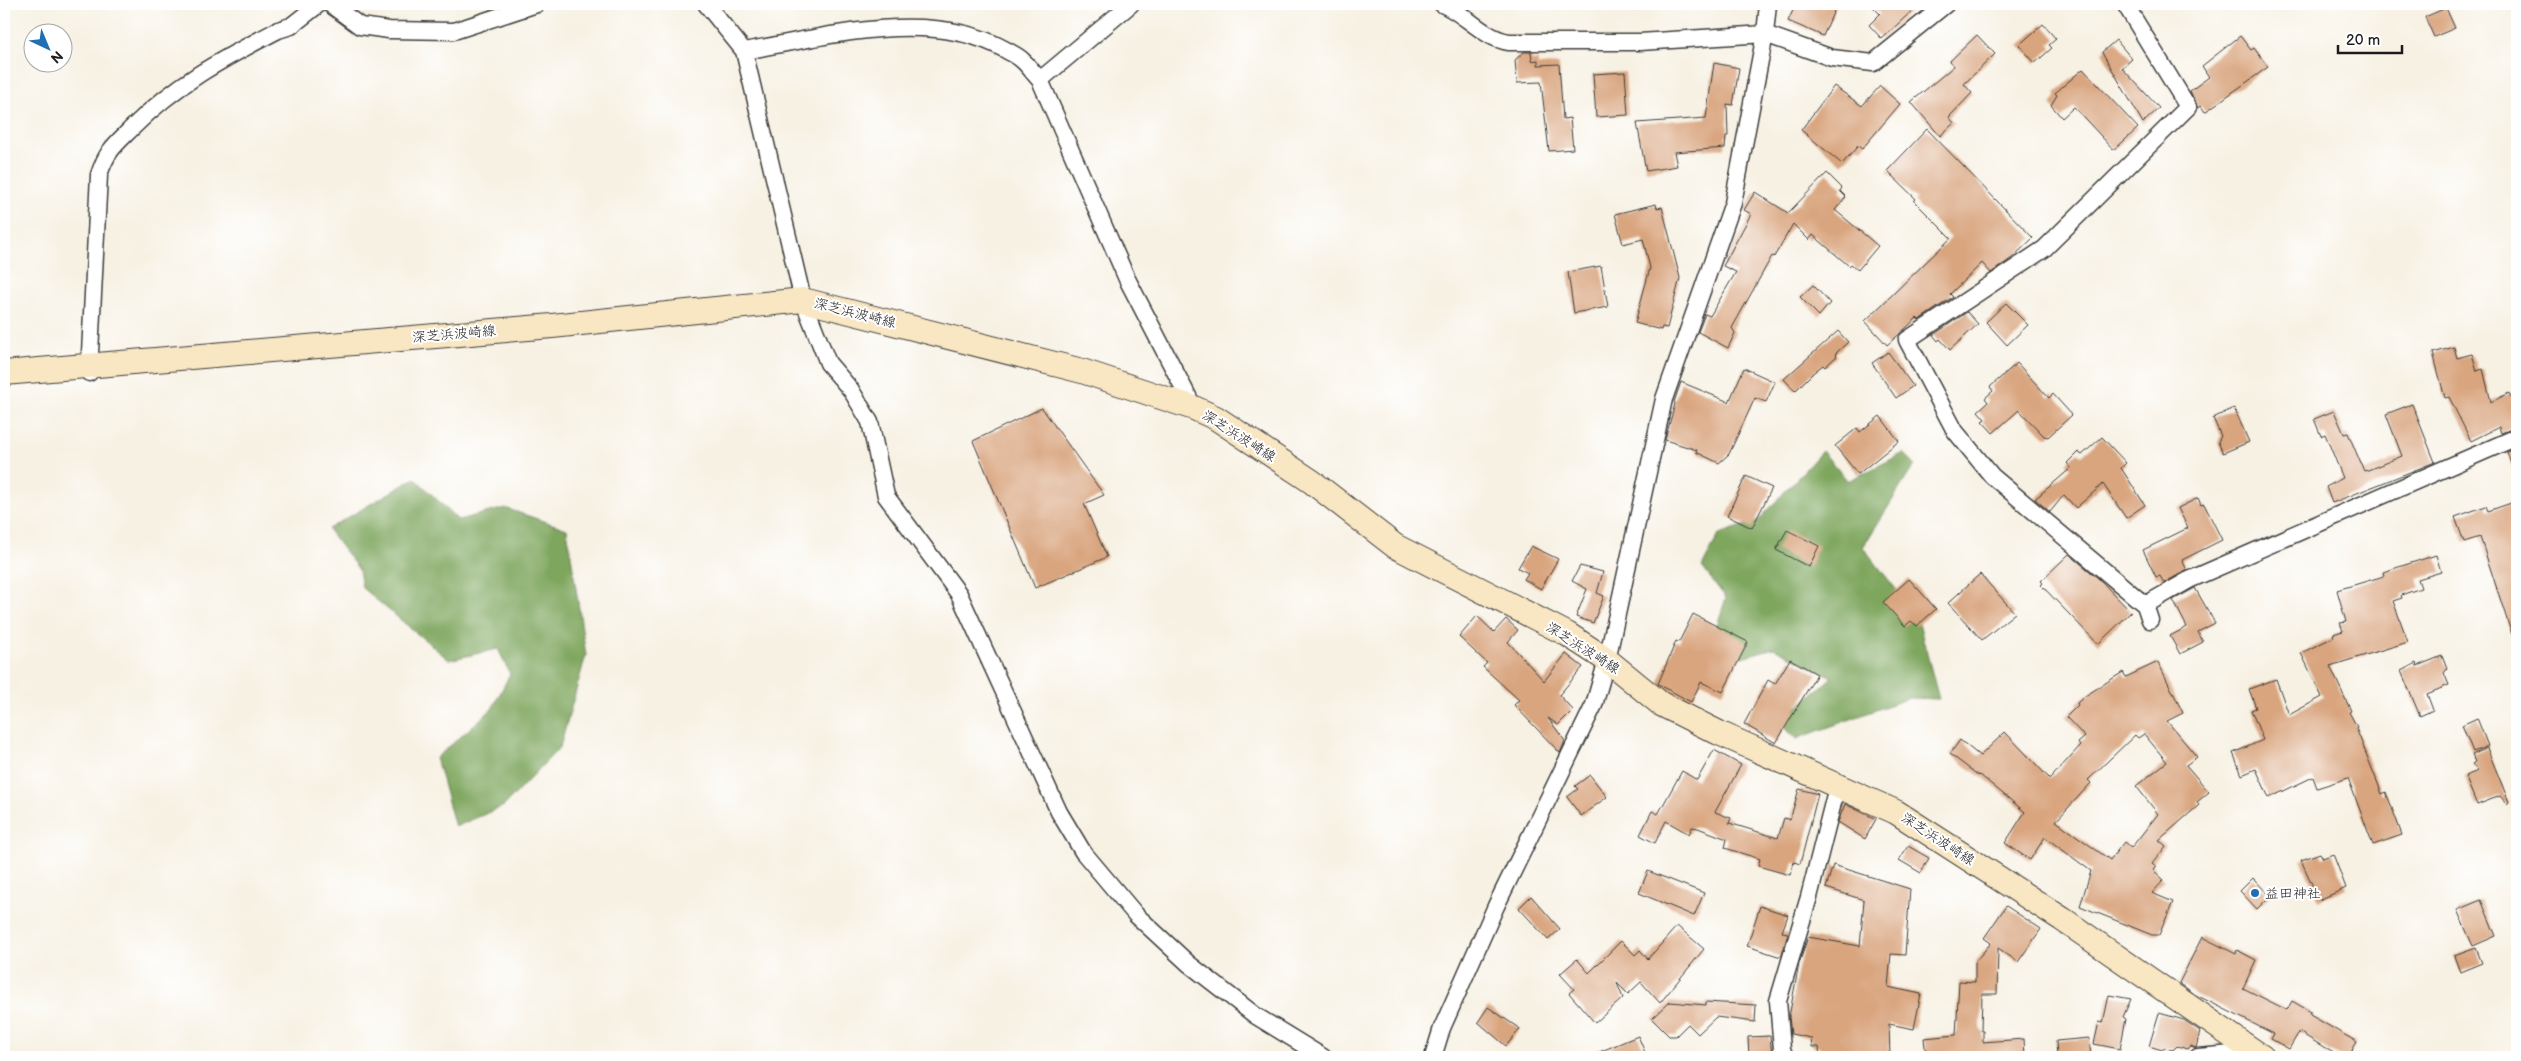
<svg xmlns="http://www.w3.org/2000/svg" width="2521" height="1061" font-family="'Balsamiq Sans','Klee One',sans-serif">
  <rect width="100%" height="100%" fill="#fff"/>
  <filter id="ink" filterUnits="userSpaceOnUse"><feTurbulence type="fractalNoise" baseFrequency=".02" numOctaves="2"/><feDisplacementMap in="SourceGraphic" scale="10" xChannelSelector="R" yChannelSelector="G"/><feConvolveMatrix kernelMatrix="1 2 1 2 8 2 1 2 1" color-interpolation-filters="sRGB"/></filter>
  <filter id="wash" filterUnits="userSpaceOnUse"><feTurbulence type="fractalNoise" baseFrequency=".0096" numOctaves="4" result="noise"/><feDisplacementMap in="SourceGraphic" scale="20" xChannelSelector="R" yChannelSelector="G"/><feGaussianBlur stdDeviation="1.12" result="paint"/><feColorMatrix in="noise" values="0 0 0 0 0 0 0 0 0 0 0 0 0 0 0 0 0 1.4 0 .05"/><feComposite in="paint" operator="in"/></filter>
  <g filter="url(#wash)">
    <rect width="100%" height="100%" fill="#f7f1e3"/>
    <path fill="#7ea65d" stroke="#4d613c" d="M 1822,451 L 1848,481 L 1904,453 L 1915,464 L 1863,547 L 1917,616 L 1939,699 L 1909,698 L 1796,739 L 1780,723 L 1832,677 L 1774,648 L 1731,660 L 1712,640 L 1726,598 L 1702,567 L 1719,534 L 1758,521 Z
      M 415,478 L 458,520 L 505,508 L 567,529 L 586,655 L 560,747 L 504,806 L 455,827 L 436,758 L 492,709 L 510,674 L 498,649 L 449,660 L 362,588 L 359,570 L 328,529 Z"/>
    <g id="blocks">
      <path fill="#d9a57f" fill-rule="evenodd" d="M 1796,4 L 1837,4 L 1823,36 L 1788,21 Z
        M 1870,4 L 1919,4 L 1882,39 L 1869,25 L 1880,14 Z
        M 2446,8 L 2455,28 L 2434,37 L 2425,17 Z
        M 2043,24 L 2056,39 L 2049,45 L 2052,48 L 2035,63 L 2019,45 Z
        M 1977,35 L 1995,54 L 1964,84 L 1972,93 L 1949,117 L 1954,123 L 1940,136 L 1911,102 L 1954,66 L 1950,61 Z
        M 2240,36 L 2251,50 L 2254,48 L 2268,67 L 2205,112 L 2201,106 L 2198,108 L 2190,91 L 2209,77 L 2202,66 Z
        M 2116,40 L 2132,59 L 2122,68 L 2159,108 L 2143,123 L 2102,52 Z
        M 1524,52 L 1531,52 L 1532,61 L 1538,60 L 1538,65 L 1559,64 L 1563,119 L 1570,118 L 1573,149 L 1549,151 L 1541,82 L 1517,83 L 1515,60 Z
        M 1714,63 L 1739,68 L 1733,105 L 1727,104 L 1728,136 L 1726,136 L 1725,148 L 1674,152 L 1677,166 L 1646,171 L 1637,123 L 1706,118 Z
        M 2083,69 L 2138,128 L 2114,150 L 2074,107 L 2062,118 L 2051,105 L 2057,95 L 2055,93 Z
        M 1625,72 L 1628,115 L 1596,117 L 1593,74 Z
        M 1834,86 L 1862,106 L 1880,86 L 1900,104 L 1862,149 L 1858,146 L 1842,164 L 1801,130 Z
        M 1927,129 L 2033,238 L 2012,258 L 1991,273 L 1982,263 L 1950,294 L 1953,297 L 1919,320 L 1917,318 L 1887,345 L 1865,321 L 1951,238 L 1914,201 L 1916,199 L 1887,171 Z
        M 1827,173 L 1842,188 L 1840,191 L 1846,197 L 1835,210 L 1878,246 L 1858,270 L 1851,264 L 1849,266 L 1813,235 L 1809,240 L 1793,224 L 1774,257 L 1772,256 L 1732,328 L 1735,333 L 1728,348 L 1698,332 L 1705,314 L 1710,316 L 1736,272 L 1723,266 L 1751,214 L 1744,210 L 1755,192 L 1788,213 Z
        M 1656,204 L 1657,208 L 1662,207 L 1680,278 L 1667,328 L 1662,327 L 1661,330 L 1635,323 L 1650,268 L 1643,239 L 1623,244 L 1615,214 Z
        M 1601,266 L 1608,307 L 1574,313 L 1568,272 Z
        M 1813,285 L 1830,303 L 1819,316 L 1800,297 Z
        M 2006,303 L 2028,325 L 2007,345 L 1986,322 Z
        M 1967,312 L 1978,324 L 1950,350 L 1940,339 L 1938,341 L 1933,335 Z
        M 1838,331 L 1848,342 L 1835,354 L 1837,356 L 1825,367 L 1823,365 L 1814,372 L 1795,391 L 1784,379 Z
        M 2454,347 L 2457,358 L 2472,354 L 2477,371 L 2483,369 L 2491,402 L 2509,393 L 2517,409 L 2517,427 L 2501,433 L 2499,427 L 2471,441 L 2449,397 L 2445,398 L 2433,353 Z
        M 1888,352 L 1913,386 L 1896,398 L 1872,363 Z
        M 2017,363 L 2049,398 L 2053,394 L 2072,415 L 2048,437 L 2044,436 L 2019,410 L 1993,433 L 1982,421 L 1985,419 L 1978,411 L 1988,402 L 1985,398 L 1993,391 L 1990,387 Z
        M 1744,368 L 1775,382 L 1766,402 L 1755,398 L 1729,454 L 1719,463 L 1696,452 L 1697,450 L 1665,440 L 1675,404 L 1674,402 L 1681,382 L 1729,402 Z
        M 2412,404 L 2435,462 L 2332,503 L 2326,487 L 2343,478 L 2325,434 L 2321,436 L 2314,419 L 2334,411 L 2344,434 L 2348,433 L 2364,471 L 2368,470 L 2402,456 L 2386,414 Z
        M 1042,408 L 1104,495 L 1084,504 L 1107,557 L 1035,588 L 973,441 Z
        M 2234,408 L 2249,442 L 2223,453 L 2218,442 L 2221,436 L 2213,418 Z
        M 1880,416 L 1899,441 L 1858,474 L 1835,446 L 1857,428 L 1860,432 Z
        M 2102,437 L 2126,463 L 2121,468 L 2145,505 L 2126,518 L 2103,484 L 2076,508 L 2064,495 L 2050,512 L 2035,499 L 2071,468 L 2067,463 L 2078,452 L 2082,455 Z
        M 2517,448 L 2517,472 L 2514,473 L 2507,452 Z
        M 1746,476 L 1772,488 L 1752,528 L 1727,516 Z
        M 2198,498 L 2201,505 L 2204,504 L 2222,540 L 2182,560 L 2187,570 L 2164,583 L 2160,576 L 2156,577 L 2143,550 L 2188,528 L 2178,508 Z
        M 2517,501 L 2517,641 L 2514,641 L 2480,537 L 2464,542 L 2455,517 L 2486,506 L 2488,511 Z
        M 1787,530 L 1819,546 L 1809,567 L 1776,550 Z
        M 1531,546 L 1558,559 L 1541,589 L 1524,579 L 1528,573 L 1518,568 Z
        M 2069,554 L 2098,578 L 2131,612 L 2098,644 L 2041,585 L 2043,583 L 2041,581 Z
        M 2436,555 L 2441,572 L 2418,579 L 2421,588 L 2401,595 L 2402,598 L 2393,601 L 2408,642 L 2330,666 L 2351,711 L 2349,712 L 2357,727 L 2356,728 L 2382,794 L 2386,792 L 2402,835 L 2373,845 L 2348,778 L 2317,788 L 2313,777 L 2269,798 L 2256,769 L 2242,775 L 2233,753 L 2263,740 L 2251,710 L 2256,708 L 2249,689 L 2276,679 L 2289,715 L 2322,697 L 2301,653 L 2334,637 L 2333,634 L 2343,631 L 2340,623 L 2346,622 L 2337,590 L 2384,576 L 2383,572 Z
        M 1580,566 L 1603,572 L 1597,593 L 1604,596 L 1593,623 L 1576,617 L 1587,589 L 1572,581 Z
        M 1980,574 L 2015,613 L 1982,640 L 1948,603 Z
        M 1909,579 L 1936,609 L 1917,626 L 1911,621 L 1905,626 L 1883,602 Z
        M 2195,588 L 2215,623 L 2198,632 L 2203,642 L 2180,654 L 2170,636 L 2187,627 L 2173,600 Z
        M 1693,614 L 1748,642 L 1723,692 L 1701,682 L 1691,702 L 1658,684 L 1676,641 L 1679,642 Z
        M 1477,616 L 1494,632 L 1506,619 L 1518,630 L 1508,642 L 1544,681 L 1566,654 L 1583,667 L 1559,695 L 1573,710 L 1558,725 L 1548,718 L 1565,741 L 1560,753 L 1514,705 L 1519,700 L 1483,667 L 1487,663 L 1459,637 Z
        M 2442,656 L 2447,669 L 2444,673 L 2449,685 L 2427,694 L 2433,710 L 2420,716 L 2401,671 L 2416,663 L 2417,666 Z
        M 1790,659 L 1817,674 L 1776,743 L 1744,724 L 1768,680 L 1775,684 Z
        M 2158,662 L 2183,713 L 2167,721 L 2197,757 L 2186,765 L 2209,792 L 2197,802 L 2199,805 L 2159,840 L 2166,846 L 2152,864 L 2156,867 L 2153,870 L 2164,880 L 2152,893 L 2173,902 L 2159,935 L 2152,935 L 2080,906 L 2091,871 L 2045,837 L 2030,860 L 2005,843 L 2025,812 L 1980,775 L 1979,776 L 1950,754 L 1960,740 L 1980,756 L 2005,732 L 2050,779 L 2080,746 L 2078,743 L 2085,737 L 2066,717 L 2078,705 L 2077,703 L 2085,696 L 2123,672 L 2126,677 ZM 2144,734 L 2167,762 L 2136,786 L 2158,814 L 2131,848 L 2124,842 L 2110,860 L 2056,821 L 2091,783 L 2088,780 L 2135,735 L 2138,738 Z
        M 2477,718 L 2488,746 L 2473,752 L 2462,725 Z
        M 2487,748 L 2509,802 L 2507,804 L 2500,796 L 2477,805 L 2465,776 L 2478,771 L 2472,764 L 2475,762 L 2472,755 Z
        M 1714,750 L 1741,765 L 1715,812 L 1731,818 L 1729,823 L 1778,838 L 1784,818 L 1790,820 L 1799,789 L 1818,794 L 1800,864 L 1794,862 L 1790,875 L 1758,866 L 1760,859 L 1725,848 L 1727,839 L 1698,828 L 1692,827 L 1689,834 L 1666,821 L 1655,843 L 1640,835 L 1652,811 L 1658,814 L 1682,771 L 1697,780 Z
        M 1590,775 L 1607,797 L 1581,816 L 1567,797 L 1578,789 L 1575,786 Z
        M 1845,804 L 1876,819 L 1865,839 L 1838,822 Z
        M 1908,846 L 1929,858 L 1921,873 L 1899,860 Z
        M 2320,853 L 2323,858 L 2333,854 L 2346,888 L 2319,900 L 2301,860 Z
        M 1833,865 L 1910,889 L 1905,955 L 1891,954 L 1888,987 L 1921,994 L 1914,1029 L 1889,1024 L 1890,1057 L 1820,1057 L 1819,1047 L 1812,1047 L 1811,1038 L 1791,1034 L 1789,1017 L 1799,964 L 1808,937 L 1860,946 L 1864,900 L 1826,888 Z
        M 1648,871 L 1704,893 L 1694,916 L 1639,893 Z
        M 2253,878 L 2270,896 L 2257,909 L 2240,891 Z
        M 1531,896 L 1560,929 L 1548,940 L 1519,908 Z
        M 2481,900 L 2496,936 L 2473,946 L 2457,910 Z
        M 1760,906 L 1788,915 L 1782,932 L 1788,933 L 1781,957 L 1747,946 Z
        M 2006,906 L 2041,929 L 2018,962 L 1998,948 L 1997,994 L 1982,994 L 1981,1031 L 1983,1031 L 1983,1042 L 2024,1039 L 2025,1057 L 1926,1057 L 1924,1038 L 1956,1035 L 1959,981 L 1975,982 L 1975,962 L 1991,943 L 1984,938 Z
        M 1677,926 L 1704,949 L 1660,1003 L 1641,982 L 1628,994 L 1617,983 L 1623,998 L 1595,1023 L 1569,993 L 1574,989 L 1560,974 L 1577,959 L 1589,973 L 1621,941 L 1635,955 L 1640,950 L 1648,959 Z
        M 2202,937 L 2236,954 L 2237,950 L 2256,960 L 2243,988 L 2287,1010 L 2292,1001 L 2311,1012 L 2310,1015 L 2357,1042 L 2348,1057 L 2340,1057 L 2299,1032 L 2289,1049 L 2271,1039 L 2274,1034 L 2196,995 L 2179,983 Z
        M 2476,948 L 2482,963 L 2460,972 L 2454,956 Z
        M 2109,995 L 2131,999 L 2123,1017 L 2126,1019 L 2120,1049 L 2094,1044 L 2099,1022 L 2103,1023 Z
        M 1670,1002 L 1706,1005 L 1706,1002 L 1756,1005 L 1755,1022 L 1716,1017 L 1698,1034 L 1688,1024 L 1676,1036 L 1669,1036 L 1652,1019 Z
        M 1488,1007 L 1520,1029 L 1506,1046 L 1478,1022 Z
        M 2159,1013 L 2184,1020 L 2200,1031 L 2196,1048 L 2191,1046 L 2187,1049 L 2177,1046 L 2173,1050 L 2165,1048 L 2162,1050 L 2149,1046 Z
        M 1638,1036 L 1647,1057 L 1587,1057 Z
        M 1770,1036 L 1772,1057 L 1749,1057 L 1748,1037 Z
        M 2089,1038 L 2091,1057 L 2057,1057 L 2056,1041 Z"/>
    </g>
  </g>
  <g filter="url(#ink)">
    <use href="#blocks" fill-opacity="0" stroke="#3d3c3a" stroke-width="1"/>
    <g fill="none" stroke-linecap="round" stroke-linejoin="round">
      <g stroke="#3d3c3a" stroke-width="19">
        <path id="minor" d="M 330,4 L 360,26 L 389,30 L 454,31 L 537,4
          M 706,4 L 744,51 L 803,300 L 828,363 L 851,390 L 870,422 L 886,496 L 959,594 L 1059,812 L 1083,852 L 1136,915 L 1189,964 L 1256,1016 L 1323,1057
          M 1442,4 C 1466,14 1483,38 1509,42 L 1640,42 L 1765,34 L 1832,58 L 1873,63 L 1946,4
          M 2125,4 L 2188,107 L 2044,249 L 1907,340 L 1955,431 L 1992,476 L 2145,605 L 2150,620
          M 744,51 C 824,37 931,7 1006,50 C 1011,53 1018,56 1022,60 C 1029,66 1034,74 1040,80 L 1127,279 L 1194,408
          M 1040,80 L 1131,4
          M 89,373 L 99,175 C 107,150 115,145 133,127 C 178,82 223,59 278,30 L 291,26 L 319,4
          M 2145,605 L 2189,580 L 2517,437
          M 1433,1057 L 1442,1028 L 1496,906 L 1594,705 L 1607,660 L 1664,399 L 1733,203 L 1765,34 L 1768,4
          M 1785,1057 L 1782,1049 L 1778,1001 L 1809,897 L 1837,787
          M 2198,1057 L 2255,1052"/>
      </g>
      <g stroke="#3d3c3a" stroke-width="26">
        <path id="secondary" d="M 4,373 L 552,326 L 803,300 L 1082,371 L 1194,408 L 1216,418 L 1311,481 L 1395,546 L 1567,634 L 1607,660 L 1661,704 L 1719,733 L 1896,812 L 2062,919 L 2262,1057"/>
      </g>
      <use href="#minor" stroke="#fff" stroke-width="16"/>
      <use href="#secondary" stroke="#f9e7c3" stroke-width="24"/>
    </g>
  </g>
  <circle fill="#1f6fb2" stroke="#fff" stroke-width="2" cx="2255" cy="893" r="5"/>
  <g text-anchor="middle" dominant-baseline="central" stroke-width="4" stroke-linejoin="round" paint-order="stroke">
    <g font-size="14" fill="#1c1c1c" stroke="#fff">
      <text transform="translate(855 313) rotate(14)">深芝浜波崎線</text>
      <text transform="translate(454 334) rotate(-5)">深芝浜波崎線</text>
      <text transform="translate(1239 436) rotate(32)">深芝浜波崎線</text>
      <text transform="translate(1583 648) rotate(32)">深芝浜波崎線</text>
      <text transform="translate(1938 839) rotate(33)">深芝浜波崎線</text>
    </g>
    <g font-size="14" fill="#1c1c1c" stroke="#fff" text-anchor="start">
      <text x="2265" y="893">益田神社</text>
    </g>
  </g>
  <rect width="2521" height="1061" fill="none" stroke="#fff" stroke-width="20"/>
  <g transform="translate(48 48) rotate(136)"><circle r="24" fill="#ffffff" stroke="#a4a4a4"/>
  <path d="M0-4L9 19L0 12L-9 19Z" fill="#1f6fb2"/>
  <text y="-8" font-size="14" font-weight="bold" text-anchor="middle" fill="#1c1c1c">N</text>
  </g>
  <path d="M2338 45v8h64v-8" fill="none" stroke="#1c1c1c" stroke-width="2.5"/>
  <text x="2346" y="45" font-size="15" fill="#1c1c1c" stroke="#ffffff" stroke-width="4" paint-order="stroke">20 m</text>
</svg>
